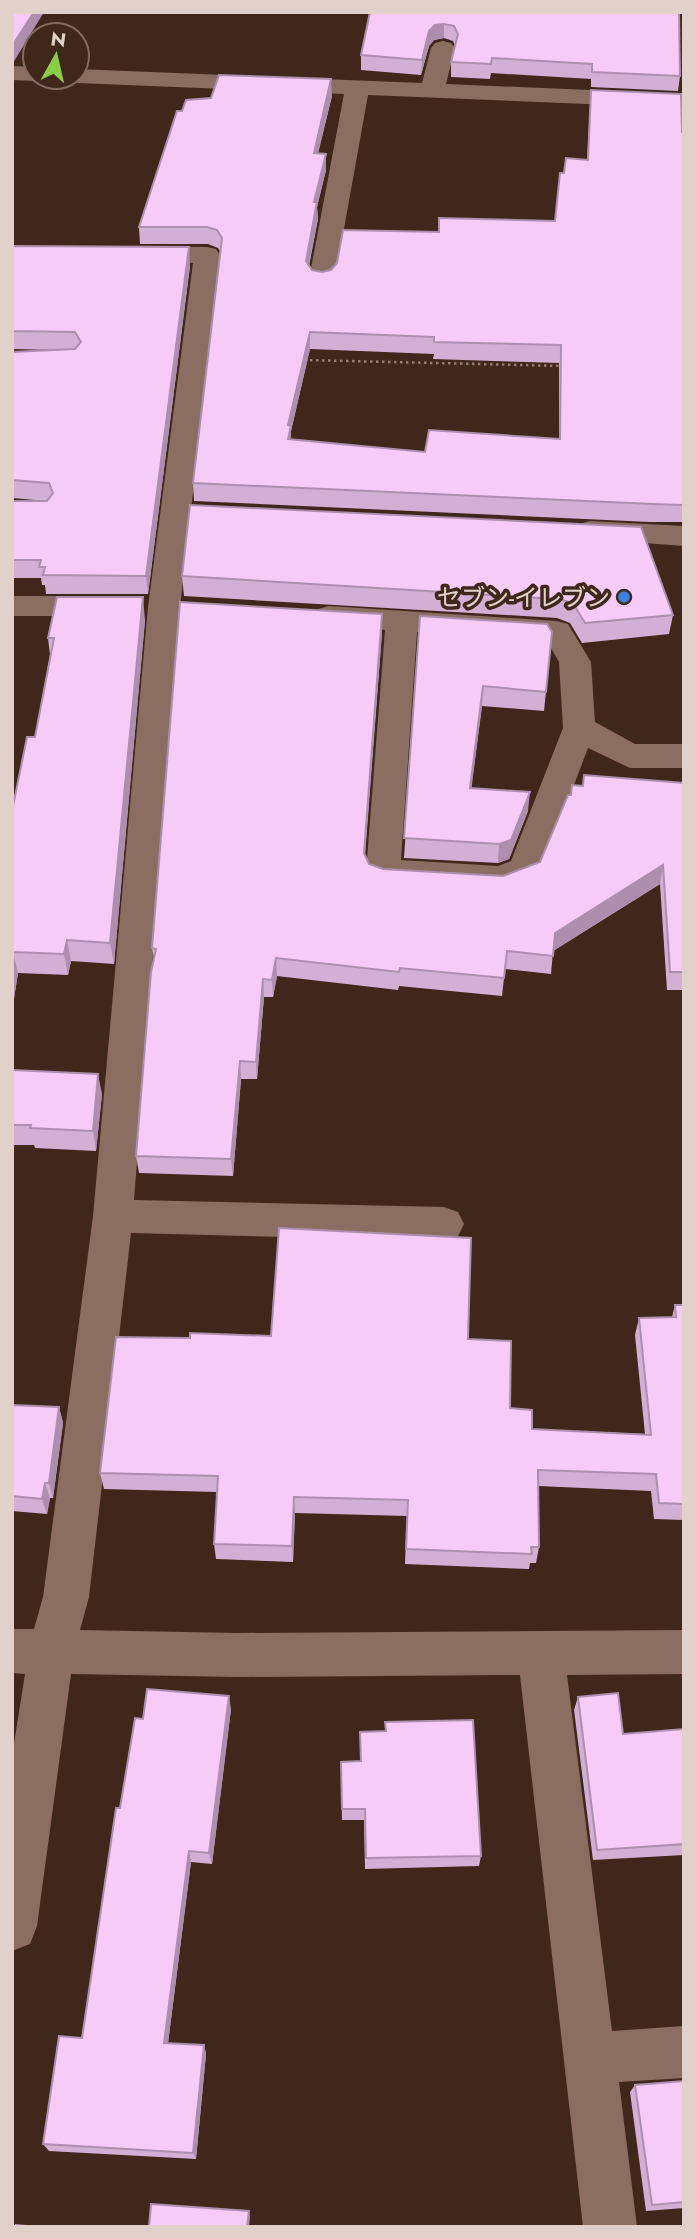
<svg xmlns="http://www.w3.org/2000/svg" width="696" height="2239" font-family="Jost,'Noto Sans JP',sans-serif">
  <rect width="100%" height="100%" fill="#40271c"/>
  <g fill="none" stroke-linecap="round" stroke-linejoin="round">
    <path stroke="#947f76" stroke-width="2.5" stroke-dasharray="2.5 3.5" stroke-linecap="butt" d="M 304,360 L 565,366"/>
    <path fill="#8b6e61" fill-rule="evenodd" d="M 443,41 L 451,43 L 455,48 L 446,84 L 684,94 L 684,108 L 368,95 L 335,279 L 331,285 L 322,287 L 313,285 L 309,279 L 344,94 L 77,83 L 69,81 L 66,77 L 77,77 L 77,69 L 422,83 L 431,48 L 435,43 Z
      M 12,66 L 35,67 L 35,77 L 45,77 L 35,81 L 12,80 Z
      M 137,246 L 207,247 L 216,249 L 220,255 L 180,607 L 134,1200 L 444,1207 L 458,1212 L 464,1224 L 458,1236 L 444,1241 L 131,1233 L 89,1597 L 80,1630 L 237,1633 L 684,1630 L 684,1674 L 567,1675 L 612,2031 L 684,2026 L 684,2078 L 619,2082 L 637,2227 L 583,2227 L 520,1675 L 237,1677 L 71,1674 L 37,1926 L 30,1944 L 12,1951 L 12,1756 L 25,1674 L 12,1673 L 12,1629 L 34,1629 L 43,1597 L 93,1216 L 148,607 L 193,263 L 128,260 L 124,254 L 128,248 Z
      M 590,521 L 684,526 L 684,546 L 579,538 L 575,531 L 579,524 Z
      M 12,596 L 108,596 L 119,599 L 124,606 L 119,613 L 108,616 L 12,616 Z
      M 329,606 L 557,621 L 568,624 L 591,662 L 595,722 L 635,744 L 684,744 L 684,768 L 630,768 L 588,748 L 542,869 C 534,883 516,887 501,892 L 383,885 L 371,881 L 366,872 L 385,630 L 318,623 L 313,616 L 318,609 ZM 417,632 L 547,641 L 559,662 L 563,728 L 511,861 L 498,866 L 401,860 Z"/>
  </g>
  <path fill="#d4afd5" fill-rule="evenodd" d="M 370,12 L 679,12 L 680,76 L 678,91 L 591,87 L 591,79 L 491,73 L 490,79 L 451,77 L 451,62 L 455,45 L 453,41 L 444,38 L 434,40 L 429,46 L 421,75 L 361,70 L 361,55 Z
    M 591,90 L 684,132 L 684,522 L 650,522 L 194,501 L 193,483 L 220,251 L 218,248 L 208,244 L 140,244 L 139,227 L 182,111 L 332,96 L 318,153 L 326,154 L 326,170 L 317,207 L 318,219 L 309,266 L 312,270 L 322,272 L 331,270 L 439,232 L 555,221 L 564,173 L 587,160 ZM 310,349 L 434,354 L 433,359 L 559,363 L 559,439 L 425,452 L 291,439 L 291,431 Z
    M 12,246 L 190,266 L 148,594 L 46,594 L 45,585 L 42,585 L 41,578 L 12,578 L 12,501 L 46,501 L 12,498 L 12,352 L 58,350 L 12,349 Z
    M 190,505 L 673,615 L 669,634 L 582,643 L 570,623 L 557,618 L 184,596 L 182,576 Z
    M 382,614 L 382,633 L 365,856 L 369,864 L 383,869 L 503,876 L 540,862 L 571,795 L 572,785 L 684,783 L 684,990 L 667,990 L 660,884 L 553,951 L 551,974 L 505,969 L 502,996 L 399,986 L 398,990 L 277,976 L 273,997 L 264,997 L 257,1079 L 241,1079 L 233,1176 L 139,1173 L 136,1156 L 154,958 L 152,948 Z
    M 420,616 L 552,632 L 544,711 L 482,706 L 471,788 L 528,811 L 509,859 L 498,863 L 404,858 Z
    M 145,620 L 114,964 L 71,961 L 68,975 L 18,973 L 12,1011 L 12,811 L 35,737 L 50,655 L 48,638 Z
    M 12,1070 L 102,1094 L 96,1151 L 35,1148 L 34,1145 L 12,1145 Z
    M 675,1305 L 684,1305 L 684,1520 L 654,1519 L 651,1491 L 538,1486 L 539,1547 L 536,1563 L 530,1563 L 529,1569 L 405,1564 L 407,1516 L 295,1513 L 293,1562 L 216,1559 L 214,1544 L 217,1492 L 104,1489 L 100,1473 L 190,1338 L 271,1336 L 468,1339 L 510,1408 L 532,1429 L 645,1434 L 635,1335 L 639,1318 L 672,1317 Z
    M 12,1405 L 59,1407 L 63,1423 L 53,1498 L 50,1498 L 47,1514 L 12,1511 Z
    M 578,1697 L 623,1734 L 684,1729 L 684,1855 L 593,1860 L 574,1710 Z
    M 231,1709 L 212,1864 L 191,1862 L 168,2043 L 204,2045 L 206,2054 L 196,2159 L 49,2151 L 43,2144 L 82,2038 L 143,1719 Z
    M 385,1722 L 481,1856 L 479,1866 L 365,1869 L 364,1820 L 342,1820 L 341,1762 L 360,1761 L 360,1732 L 385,1731 Z
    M 684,2081 L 684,2208 L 646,2211 L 630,2092 L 635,2085 Z"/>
  <path fill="#ad8eae" d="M 34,12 L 44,12 L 13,63 L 12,46 Z
    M 444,24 L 444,38 L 434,40 L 429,46 L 421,75 L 422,60 L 429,31 L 435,25 Z
    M 331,79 L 332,96 L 314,170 L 314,153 Z
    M 326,154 L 326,170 L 317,207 L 318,219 L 306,279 L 306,261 L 314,202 Z
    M 189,247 L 190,266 L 148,594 L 146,576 Z
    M 310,332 L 310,349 L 291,431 L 291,443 L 288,456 L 288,425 Z
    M 143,597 L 145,620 L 114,964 L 110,943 Z
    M 382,614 L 382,633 L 363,872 L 364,853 Z
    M 483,686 L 482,706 L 469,808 L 470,788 Z
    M 530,792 L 528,811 L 509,859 L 498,863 L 499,844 Z
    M 663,865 L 660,884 L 553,951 L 555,933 Z
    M 67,940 L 71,961 L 68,975 L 64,954 Z
    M 13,952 L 18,973 L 12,1011 L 12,959 Z
    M 276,958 L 277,976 L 273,997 L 272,980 Z
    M 263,979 L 264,997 L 257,1079 L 256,1062 Z
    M 240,1061 L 241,1079 L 233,1176 L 231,1159 Z
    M 98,1074 L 102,1094 L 96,1151 L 93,1131 Z
    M 59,1407 L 63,1423 L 53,1498 L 49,1483 Z
    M 45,1483 L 50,1498 L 47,1514 L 42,1499 Z
    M 294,1497 L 295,1513 L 293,1562 L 292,1546 Z
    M 229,1696 L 231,1709 L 212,1864 L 209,1853 Z
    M 189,1851 L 191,1862 L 167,2051 L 164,2043 Z
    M 204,2045 L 206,2054 L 196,2159 L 193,2153 Z
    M 249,2211 L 250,2217 L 249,2227 L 247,2227 Z"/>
  <path fill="#f7cbf8" stroke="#ad8eae" stroke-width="2" fill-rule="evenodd" d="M 12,12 L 34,12 L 12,46 Z
    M 370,12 L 679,12 L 680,76 L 592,72 L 592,64 L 492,58 L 491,64 L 451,62 L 458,34 L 454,26 L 444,24 L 435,25 L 429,31 L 422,60 L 361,55 Z
    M 219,75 L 331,79 L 314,153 L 326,154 L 314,202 L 317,202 L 306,261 L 312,270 L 322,272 L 331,270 L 337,263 L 343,230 L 439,232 L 439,218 L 555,221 L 560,173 L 564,173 L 566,158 L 588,160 L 591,90 L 681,94 L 682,132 L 684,132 L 684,505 L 653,504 L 193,483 L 222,238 L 217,230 L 207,227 L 139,227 L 177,111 L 182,111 L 186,100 L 211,98 ZM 310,332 L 434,337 L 434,342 L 561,345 L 560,439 L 429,430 L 425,452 L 288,439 L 291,426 L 288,425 Z
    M 12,246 L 189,247 L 146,576 L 43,575 L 45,567 L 39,567 L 41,560 L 12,560 L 12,501 L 47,501 L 53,493 L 49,483 L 12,480 L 12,352 L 75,349 L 81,342 L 75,332 L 12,331 Z
    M 190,505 L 641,527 L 673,615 L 585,623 L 573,603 L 559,599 L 182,576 Z
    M 57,597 L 143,597 L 110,943 L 67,940 L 64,954 L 13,952 L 12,959 L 12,811 L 27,737 L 35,737 L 54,638 L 48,638 Z
    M 180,602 L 382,614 L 364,853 L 369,864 L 383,869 L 503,876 L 540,862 L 568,795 L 571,795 L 572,785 L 583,786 L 584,775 L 684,783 L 684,972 L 670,972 L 663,865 L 555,933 L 553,956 L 507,951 L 504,978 L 400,968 L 399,972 L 276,958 L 272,980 L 263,979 L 256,1062 L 240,1061 L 231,1159 L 136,1156 L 151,972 L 156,949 L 152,948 Z
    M 420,616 L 547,624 L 552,632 L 546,692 L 483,686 L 470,788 L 530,792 L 511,840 L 499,844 L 404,838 Z
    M 12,1070 L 98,1074 L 93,1131 L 30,1128 L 31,1125 L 12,1125 Z
    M 279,1228 L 471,1238 L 468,1339 L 511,1341 L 510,1408 L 532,1410 L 532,1429 L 651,1435 L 639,1318 L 676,1317 L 675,1305 L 684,1305 L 684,1504 L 659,1503 L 656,1474 L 538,1470 L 539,1547 L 531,1547 L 532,1554 L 406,1549 L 408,1500 L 294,1497 L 292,1546 L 214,1544 L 218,1476 L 100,1473 L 116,1337 L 190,1338 L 190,1333 L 271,1336 Z
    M 12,1405 L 59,1407 L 49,1483 L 45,1483 L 42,1499 L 12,1496 Z
    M 147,1689 L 229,1696 L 209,1853 L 189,1851 L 164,2043 L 204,2045 L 193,2153 L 43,2144 L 59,2036 L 82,2038 L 116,1808 L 120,1808 L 135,1718 L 143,1719 Z
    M 618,1693 L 623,1734 L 684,1729 L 684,1844 L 597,1850 L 578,1697 Z
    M 473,1720 L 481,1856 L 366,1858 L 365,1809 L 342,1809 L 341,1762 L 361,1761 L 360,1732 L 386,1731 L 385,1722 Z
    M 684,2081 L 684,2202 L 652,2205 L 635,2085 Z
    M 151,2204 L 249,2211 L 247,2227 L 149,2227 Z
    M 16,2225 L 36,2227 L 16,2227 Z"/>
  <circle fill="#3f7fe0" stroke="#40271c" stroke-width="2.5" cx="624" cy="597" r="7"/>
  <g text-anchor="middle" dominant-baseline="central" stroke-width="7" stroke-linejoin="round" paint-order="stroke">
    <g font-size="24" fill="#e2d1ca" stroke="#40271c" text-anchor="end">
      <text x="610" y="597">セブン-イレブン</text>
    </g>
  </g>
  <rect width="696" height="2239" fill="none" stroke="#e2d1ca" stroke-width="28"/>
  <g transform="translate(56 56) rotate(8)"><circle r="33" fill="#40271c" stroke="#816b62" stroke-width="2"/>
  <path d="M0-5L12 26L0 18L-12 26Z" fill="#8ace47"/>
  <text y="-10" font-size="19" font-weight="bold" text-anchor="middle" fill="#e2d1ca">N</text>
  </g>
</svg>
